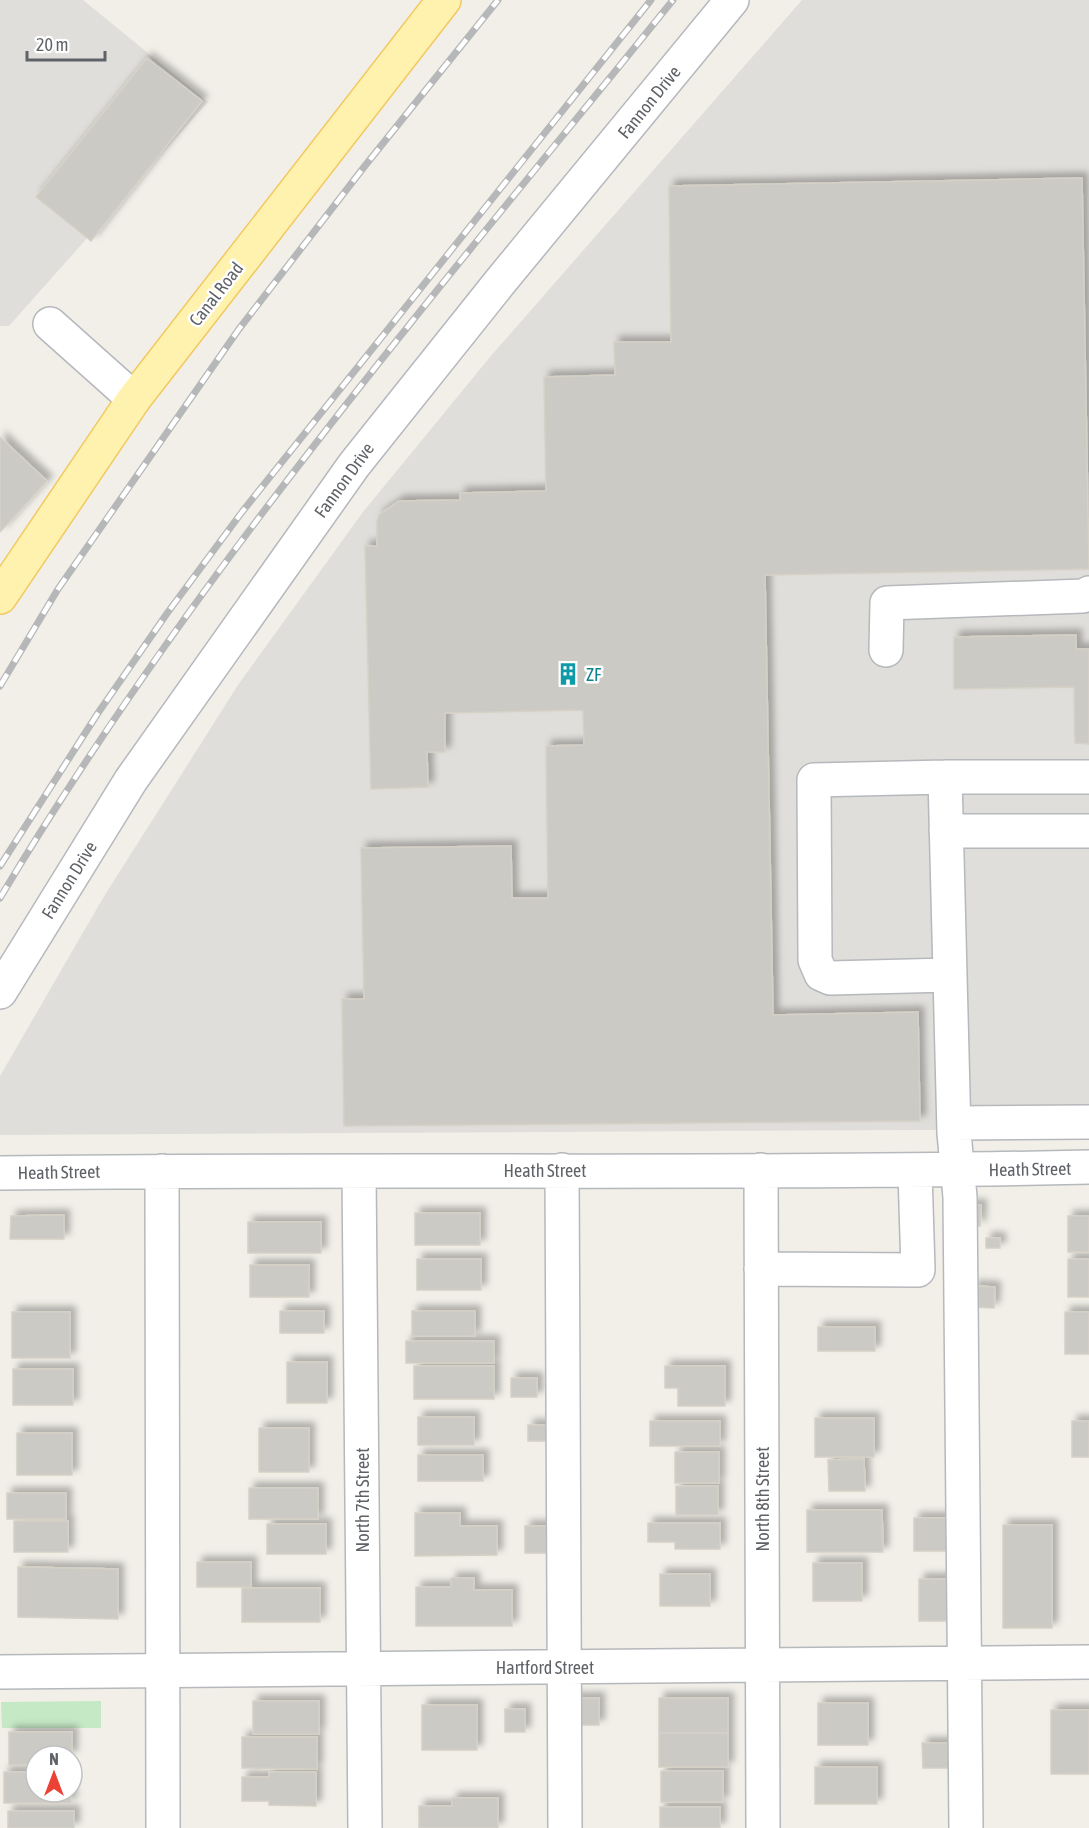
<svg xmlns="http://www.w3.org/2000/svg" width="1089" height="1828" font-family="'Asap Condensed',sans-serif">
  <defs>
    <filter id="shadow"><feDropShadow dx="5.5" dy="-5.5" stdDeviation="3" flood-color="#0004"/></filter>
  </defs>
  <rect width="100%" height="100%" fill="#f1efe8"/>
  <path fill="#e0deda" d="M 0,0 L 83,0 L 208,102 L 9,326 L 0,326 Z
    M 802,0 L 1089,0 L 1089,1129 L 0,1135 L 0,1076 L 103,898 L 238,685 L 363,512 L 490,357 Z"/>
  <path fill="#c5e8c5" d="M 101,1701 L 101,1728 L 2,1728 L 1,1702 Z"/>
  <path fill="#cccac5" stroke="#d6d1c6" stroke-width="1.5" filter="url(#shadow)" d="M 147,58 L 202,101 L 91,241 L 36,197 Z
    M 1082,178 L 1089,569 L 765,575 L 773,1015 L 918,1012 L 920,1121 L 344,1126 L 342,999 L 364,999 L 361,848 L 511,846 L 512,898 L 548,898 L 546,746 L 584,745 L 583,710 L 445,713 L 445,752 L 427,752 L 428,787 L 371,789 L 365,546 L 377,546 L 377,521 L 379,515 L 399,501 L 460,500 L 460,493 L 546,491 L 544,377 L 615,375 L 614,342 L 671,342 L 669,186 Z
    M 0,437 L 47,481 L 0,532 Z
    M 1076,635 L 1076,649 L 1089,649 L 1089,744 L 1075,743 L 1074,687 L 954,689 L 954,637 Z
    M 966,1205 L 981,1205 L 980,1226 L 976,1225 Z
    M 415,1213 L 480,1213 L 480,1245 L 415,1245 Z
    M 64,1215 L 64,1239 L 10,1239 L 11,1216 Z
    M 1068,1216 L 1089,1216 L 1089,1252 L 1068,1252 Z
    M 248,1222 L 321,1222 L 321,1253 L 248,1253 Z
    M 986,1238 L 1000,1238 L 1000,1248 L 986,1248 Z
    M 417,1259 L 481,1259 L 481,1290 L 417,1290 Z
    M 1068,1259 L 1089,1259 L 1089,1297 L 1068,1297 Z
    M 250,1265 L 309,1265 L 309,1297 L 250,1297 Z
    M 973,1286 L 995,1287 L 994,1308 L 972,1307 Z
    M 280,1311 L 324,1311 L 324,1333 L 280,1333 Z
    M 412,1311 L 475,1311 L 475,1336 L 412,1336 Z
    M 12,1312 L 70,1312 L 70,1358 L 12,1358 Z
    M 1065,1312 L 1089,1312 L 1089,1354 L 1065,1354 Z
    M 818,1327 L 875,1327 L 875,1351 L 818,1351 Z
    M 406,1341 L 494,1341 L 494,1363 L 406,1363 Z
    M 287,1362 L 327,1362 L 327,1403 L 287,1403 Z
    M 414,1366 L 494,1366 L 494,1399 L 414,1399 Z
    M 665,1366 L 725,1366 L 725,1406 L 678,1406 L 678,1388 L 665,1388 Z
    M 13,1369 L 73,1369 L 73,1405 L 13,1405 Z
    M 511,1378 L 537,1378 L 537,1397 L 511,1397 Z
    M 418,1417 L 474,1417 L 474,1445 L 418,1445 Z
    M 815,1418 L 874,1418 L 874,1457 L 815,1457 Z
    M 650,1421 L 720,1421 L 720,1446 L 650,1446 Z
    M 1072,1421 L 1089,1421 L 1089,1457 L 1072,1457 Z
    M 528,1425 L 550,1425 L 550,1441 L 528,1441 Z
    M 259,1428 L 309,1428 L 309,1472 L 259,1472 Z
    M 17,1433 L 72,1433 L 72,1475 L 17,1475 Z
    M 675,1452 L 719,1452 L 719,1483 L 675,1483 Z
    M 418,1455 L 483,1455 L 483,1481 L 418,1481 Z
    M 864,1459 L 865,1491 L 829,1491 L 828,1460 Z
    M 676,1486 L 718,1486 L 718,1515 L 676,1515 Z
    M 249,1488 L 318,1488 L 318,1519 L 249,1519 Z
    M 7,1493 L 66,1493 L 66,1519 L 7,1519 Z
    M 807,1510 L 882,1510 L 883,1552 L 807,1552 Z
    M 415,1513 L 460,1513 L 460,1526 L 497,1526 L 497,1555 L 415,1556 Z
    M 914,1518 L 950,1518 L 950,1551 L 914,1551 Z
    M 14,1521 L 68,1521 L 68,1552 L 14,1552 Z
    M 648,1523 L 720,1523 L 720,1549 L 675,1549 L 675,1542 L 648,1542 Z
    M 267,1524 L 326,1524 L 326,1554 L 267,1554 Z
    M 1003,1525 L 1052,1525 L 1052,1628 L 1003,1628 Z
    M 525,1526 L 549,1526 L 549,1553 L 525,1553 Z
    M 197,1562 L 251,1562 L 251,1587 L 197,1587 Z
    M 813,1563 L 862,1563 L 862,1601 L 813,1601 Z
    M 18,1567 L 118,1569 L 118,1619 L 18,1617 Z
    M 660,1574 L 710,1574 L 710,1606 L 660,1606 Z
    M 451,1578 L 474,1578 L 474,1590 L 512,1590 L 512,1626 L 416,1626 L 416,1587 L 451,1587 Z
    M 919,1579 L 950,1579 L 954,1621 L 919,1621 Z
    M 242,1588 L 320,1588 L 320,1622 L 242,1622 Z
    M 572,1698 L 599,1698 L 599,1725 L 572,1725 Z
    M 659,1698 L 728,1698 L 728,1733 L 659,1733 Z
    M 253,1701 L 319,1701 L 319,1734 L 253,1734 Z
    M 818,1703 L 868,1703 L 868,1745 L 818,1745 Z
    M 422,1705 L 477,1705 L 477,1750 L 422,1750 Z
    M 505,1709 L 525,1709 L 525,1732 L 505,1732 Z
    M 1051,1710 L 1089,1710 L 1089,1774 L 1051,1774 Z
    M 9,1732 L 72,1732 L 72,1756 L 36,1756 L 36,1765 L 9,1765 Z
    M 659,1733 L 728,1733 L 728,1767 L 659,1767 Z
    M 242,1737 L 317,1737 L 317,1769 L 242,1768 Z
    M 922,1743 L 948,1743 L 949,1768 L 923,1768 Z
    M 815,1767 L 877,1767 L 877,1804 L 815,1804 Z
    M 661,1771 L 723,1771 L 723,1802 L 661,1802 Z
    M 4,1772 L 36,1772 L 36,1792 L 71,1792 L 71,1803 L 4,1803 Z
    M 269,1772 L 316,1772 L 316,1806 L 269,1805 L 269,1801 L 242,1801 L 242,1777 L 269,1777 Z
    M 452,1798 L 498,1798 L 498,1828 L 419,1828 L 419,1806 L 452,1806 Z
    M 660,1807 L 720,1807 L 720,1828 L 660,1828 Z
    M 8,1811 L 74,1811 L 74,1828 L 8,1828 Z"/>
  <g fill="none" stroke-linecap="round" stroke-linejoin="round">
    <g stroke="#b5b8bc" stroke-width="36">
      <path id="minor" d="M 50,324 L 134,399
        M 886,650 L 887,603 L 1083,596 L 1089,593
        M 945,777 L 814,780 L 815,960 L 821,974 L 830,978 L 949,975
        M 946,831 L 1089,831
        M 0,992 L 131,780 L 354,465 L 500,282 L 732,0
        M 954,1123 L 1089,1122
        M 562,1170 L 565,1828
        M 761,1170 L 763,1828
        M 162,1171 L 163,1828
        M 359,1172 L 365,1828
        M 0,1173 C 363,1168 726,1175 1089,1167
        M 761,1269 L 918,1270 L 915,1172
        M 0,1672 L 1089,1662
        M 966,1828 L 960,1197 L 954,1133 L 945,777 L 1089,777"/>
    </g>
    <g stroke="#f2c960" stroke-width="36">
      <path id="major" d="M 0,597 L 134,399 L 444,0"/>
    </g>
    <use href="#minor" stroke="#fff" stroke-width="33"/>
    <use href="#major" stroke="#fff2af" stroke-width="33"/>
    <g stroke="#b6b7b8" stroke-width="7">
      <path id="rail" d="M 0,686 L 58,589 L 239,329 L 364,167 L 498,0
        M 0,866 L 98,713 L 168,612 L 242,512 L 651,0
        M 0,898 C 192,576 438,291 673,0"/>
    </g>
    <use href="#rail" stroke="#fff" stroke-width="4.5" stroke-dasharray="14" stroke-linecap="butt"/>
  </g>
  <defs>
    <g id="building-bare" transform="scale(1.8)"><path d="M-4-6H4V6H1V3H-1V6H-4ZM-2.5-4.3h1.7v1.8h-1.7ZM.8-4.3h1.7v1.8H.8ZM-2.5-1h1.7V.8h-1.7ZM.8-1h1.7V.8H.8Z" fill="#0f9aa8" stroke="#fff" stroke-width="2.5" paint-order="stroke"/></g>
  </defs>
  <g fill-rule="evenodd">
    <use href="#building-bare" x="568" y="674"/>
  </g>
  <g text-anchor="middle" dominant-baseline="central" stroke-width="5" stroke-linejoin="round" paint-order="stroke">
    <g font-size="18" fill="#5f6368" stroke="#fff">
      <text transform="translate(649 102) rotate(-51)">Fannon Drive</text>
      <text transform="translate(216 294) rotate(-52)">Canal Road</text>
      <text transform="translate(344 480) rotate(-54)">Fannon Drive</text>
      <text transform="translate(69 880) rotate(-58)">Fannon Drive</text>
      <text transform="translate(1030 1169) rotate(-1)">Heath Street</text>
      <text x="545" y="1170">Heath Street</text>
      <text transform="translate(59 1172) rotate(-1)">Heath Street</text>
      <text transform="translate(762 1499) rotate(-90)">North 8th Street</text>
      <text transform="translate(362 1500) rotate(-90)">North 7th Street</text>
      <text x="545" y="1667">Hartford Street</text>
    </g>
    <g font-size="18" fill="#0d838f" stroke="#fff" text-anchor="start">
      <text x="586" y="674">ZF</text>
    </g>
  </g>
  <g transform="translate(54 1774)"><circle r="28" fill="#ffffff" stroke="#bfc1c3" stroke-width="1.5"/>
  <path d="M0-4.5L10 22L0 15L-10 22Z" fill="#ea4335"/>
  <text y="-9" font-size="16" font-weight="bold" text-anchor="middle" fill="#5f6368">N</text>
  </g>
  <path d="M27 51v9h78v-9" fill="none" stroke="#5f6368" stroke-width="3"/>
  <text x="36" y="51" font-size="18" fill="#5f6368" stroke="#ffffff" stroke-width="4.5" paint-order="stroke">20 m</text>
</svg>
